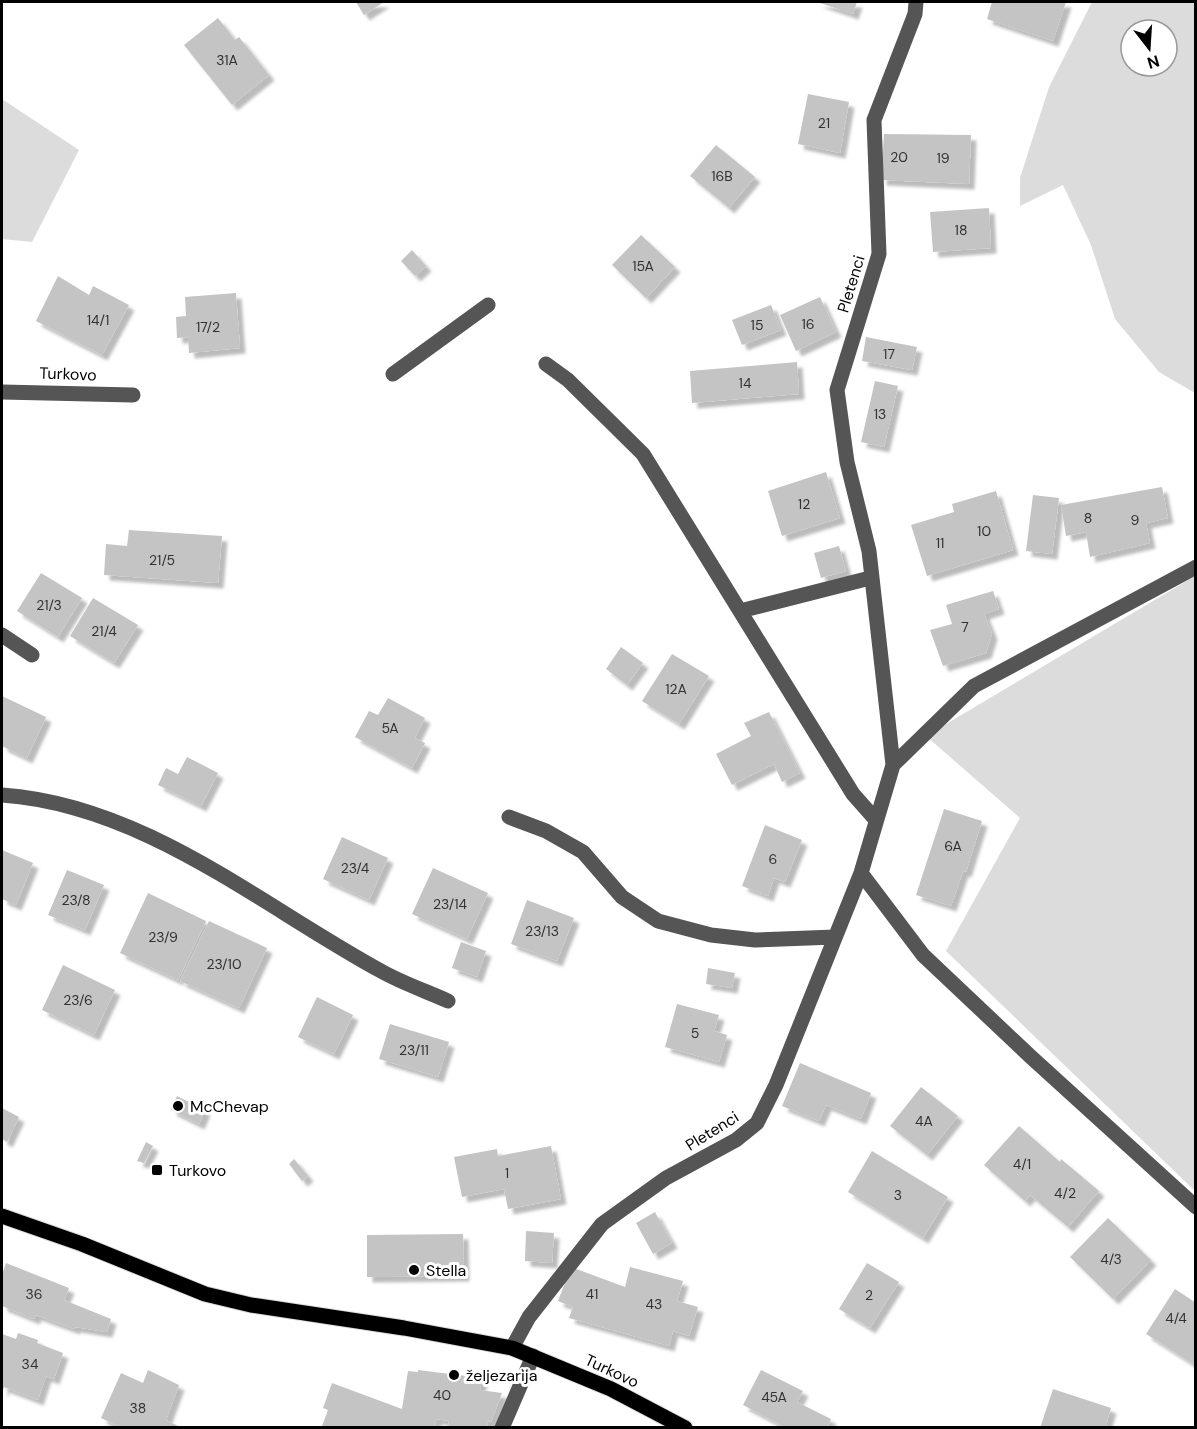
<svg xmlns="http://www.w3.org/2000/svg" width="1197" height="1429" font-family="'DM Sans',sans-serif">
  <defs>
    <filter id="shadow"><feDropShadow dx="5.5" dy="5.5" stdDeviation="1.5" flood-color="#0004"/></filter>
  </defs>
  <rect width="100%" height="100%" fill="#fff"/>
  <path fill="#dcdcdc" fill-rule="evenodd" d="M 1092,2 L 1195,2 L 1195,393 L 1159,372 L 1115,319 L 1091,245 L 1063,185 L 1020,206 L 1020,178 L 1049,87 ZM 1131,30 L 1167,30 L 1167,66 L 1131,66 Z
    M 2,99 L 79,150 L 32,242 L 2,239 Z
    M 1195,576 L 1195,1191 L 946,951 L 1020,818 L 926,736 Z"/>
  <path fill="#c4c4c4" filter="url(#shadow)" d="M 356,2 L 384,2 L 364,15 Z
    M 817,2 L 857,2 L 853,14 Z
    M 992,2 L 1066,2 L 1053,41 L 987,19 Z
    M 218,18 L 235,40 L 239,37 L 269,75 L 232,105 L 184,45 Z
    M 808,94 L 849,102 L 840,153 L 798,144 Z
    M 884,134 L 971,135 L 969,184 L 881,180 Z
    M 716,145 L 755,177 L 729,208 L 690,176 Z
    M 989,208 L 991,248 L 933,252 L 930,212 Z
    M 641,235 L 675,267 L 646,298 L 612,265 Z
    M 412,250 L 426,266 L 415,276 L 401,261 Z
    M 58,276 L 89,295 L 93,286 L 129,305 L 102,355 L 36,321 Z
    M 236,293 L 240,348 L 189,353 L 188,337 L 177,338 L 176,317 L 186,316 L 185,297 Z
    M 820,297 L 836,332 L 796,351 L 780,315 Z
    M 771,305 L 781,330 L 742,345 L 732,320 Z
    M 866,337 L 917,347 L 912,370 L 862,361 Z
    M 797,362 L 799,394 L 692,403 L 690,371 Z
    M 875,381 L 898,386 L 884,447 L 861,442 Z
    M 826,472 L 840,518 L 782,536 L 768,491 Z
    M 1162,487 L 1168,518 L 1146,523 L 1150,543 L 1090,557 L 1086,532 L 1066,536 L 1061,505 Z
    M 996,491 L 1013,550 L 927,576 L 911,525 L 954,512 L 952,504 Z
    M 1033,495 L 1059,498 L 1052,554 L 1026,551 Z
    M 129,530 L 222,536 L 218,583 L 104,575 L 106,544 L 127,546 Z
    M 839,546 L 846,571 L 821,578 L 814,553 Z
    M 41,573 L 82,598 L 58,637 L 17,611 Z
    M 993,591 L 999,609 L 984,614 L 992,634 L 986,653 L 943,666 L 930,630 L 952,624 L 946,605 Z
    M 93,598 L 138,625 L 114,663 L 70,636 Z
    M 621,647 L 643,663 L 627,685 L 606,669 Z
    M 672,654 L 709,676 L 679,724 L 642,701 Z
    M 2,696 L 46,717 L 27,758 L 2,746 Z
    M 388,698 L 425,718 L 415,738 L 425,743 L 412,768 L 355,737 L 369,711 L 378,715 Z
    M 769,712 L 800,773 L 782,782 L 774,764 L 732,785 L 716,754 L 751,736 L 744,723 Z
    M 187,757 L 218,773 L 201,806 L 158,785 L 166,768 L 178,774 Z
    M 944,809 L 982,821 L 966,872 L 963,871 L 951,906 L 916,895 Z
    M 765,825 L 802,840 L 785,882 L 774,878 L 768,896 L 742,886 Z
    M 342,837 L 388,858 L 369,900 L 323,879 Z
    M 2,850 L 33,863 L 16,905 L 2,899 Z
    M 433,868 L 488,893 L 467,939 L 412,914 Z
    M 67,870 L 104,885 L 85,930 L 48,915 Z
    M 148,893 L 206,921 L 178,980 L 120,953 Z
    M 527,900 L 574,918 L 557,961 L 511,944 Z
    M 209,921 L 267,948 L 239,1008 L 180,981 Z
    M 461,942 L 486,951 L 477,977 L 452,968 Z
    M 63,965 L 115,990 L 94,1035 L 42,1010 Z
    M 708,968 L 735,973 L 732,988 L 706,984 Z
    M 317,997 L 353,1015 L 334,1054 L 298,1037 Z
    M 677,1004 L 719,1015 L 714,1031 L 727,1035 L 719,1062 L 665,1047 Z
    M 390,1024 L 449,1042 L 438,1077 L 379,1059 Z
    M 800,1063 L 871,1093 L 861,1119 L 826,1105 L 819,1121 L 782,1106 Z
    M 921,1087 L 958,1116 L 927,1155 L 890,1126 Z
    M 177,1096 L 205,1110 L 199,1124 L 171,1110 Z
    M 2,1108 L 19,1117 L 7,1142 L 2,1139 Z
    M 1019,1126 L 1060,1162 L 1061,1159 L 1099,1191 L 1068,1227 L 1030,1195 L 1025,1201 L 984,1165 Z
    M 146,1142 L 153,1146 L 144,1163 L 137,1161 Z
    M 551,1146 L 561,1199 L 508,1209 L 504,1189 L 462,1197 L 454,1157 L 497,1149 L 498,1156 Z
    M 872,1151 L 948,1197 L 923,1238 L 848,1192 Z
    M 294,1159 L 308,1176 L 302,1181 L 289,1164 Z
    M 655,1212 L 672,1243 L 653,1254 L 636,1223 Z
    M 1108,1218 L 1151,1260 L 1113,1299 L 1070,1257 Z
    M 526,1231 L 554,1233 L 552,1263 L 525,1261 Z
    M 463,1234 L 464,1276 L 367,1277 L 367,1235 Z
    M 6,1263 L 69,1288 L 64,1300 L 111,1319 L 107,1332 L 75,1327 L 74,1329 L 36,1315 L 34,1319 L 2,1306 L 2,1275 Z
    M 867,1263 L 899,1282 L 870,1328 L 839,1309 Z
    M 571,1267 L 625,1287 L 630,1267 L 683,1281 L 677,1301 L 698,1307 L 689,1336 L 673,1331 L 669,1346 L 569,1318 L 573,1307 L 558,1301 Z
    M 1175,1289 L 1196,1303 L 1196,1361 L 1193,1364 L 1146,1334 Z
    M 18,1333 L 38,1340 L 37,1343 L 63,1353 L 54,1379 L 46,1376 L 38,1400 L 4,1387 L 2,1393 L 2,1334 L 16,1339 Z
    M 148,1370 L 179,1385 L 166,1420 L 178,1426 L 177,1428 L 122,1428 L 101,1418 L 121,1373 L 143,1383 Z
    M 418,1370 L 482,1378 L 480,1390 L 502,1393 L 491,1422 L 488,1421 L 487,1428 L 448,1428 L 449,1421 L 436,1419 L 435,1428 L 327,1428 L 322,1426 L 328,1410 L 323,1408 L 332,1383 L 402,1409 L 408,1371 L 418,1372 Z
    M 761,1370 L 803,1391 L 797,1402 L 831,1419 L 827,1428 L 787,1428 L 743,1405 Z
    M 1053,1389 L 1111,1408 L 1105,1428 L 1040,1428 Z"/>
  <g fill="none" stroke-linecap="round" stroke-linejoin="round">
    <g stroke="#dbdbdb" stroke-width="17">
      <path id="major" d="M 2,1216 L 82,1244 L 205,1294 L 251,1305 L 404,1328 L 512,1348 L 611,1389 L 685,1428"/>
    </g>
    <path stroke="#555" stroke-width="15" d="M 546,364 L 568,380 L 643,454 L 853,794 L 876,820
      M 393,374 L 488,305
      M 2,392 L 133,395
      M 740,611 L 870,578
      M 2,635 L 32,655
      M 893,765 L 974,686 L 1196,567
      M 2,795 C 144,805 260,905 381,971 C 402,983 426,991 448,1001
      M 509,817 L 546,831 L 583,852 L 622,897 L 658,921 L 711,935 L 755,940 L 835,937
      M 861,873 L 923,955 L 1031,1057 L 1196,1207
      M 512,1348 L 529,1317 L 602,1224 L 666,1178 L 736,1140 L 757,1123 L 776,1085 L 861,873 L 893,765 L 869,551 L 847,462 L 837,390 L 879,254 L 874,120 L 915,14 L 916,2
      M 502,1428 L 533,1356"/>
    <use href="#major" stroke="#000" stroke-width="15"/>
  </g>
  <g fill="#000" stroke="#fff" stroke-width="2">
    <circle cx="178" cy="1106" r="6"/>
    <rect x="151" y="1164" width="12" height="12" rx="3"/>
    <circle cx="414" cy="1270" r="6"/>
    <circle cx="454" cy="1375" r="6"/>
  </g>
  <g text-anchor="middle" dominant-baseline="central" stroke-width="6" stroke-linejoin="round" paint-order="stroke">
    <g font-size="14" fill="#313131">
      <text x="227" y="60">31A</text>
      <text x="824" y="123">21</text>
      <text x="899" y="157">20</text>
      <text x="943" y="158">19</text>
      <text x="722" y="176">16B</text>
      <text x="961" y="230">18</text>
      <text x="643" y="266">15A</text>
      <text x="98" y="320">14/1</text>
      <text x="808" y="324">16</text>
      <text x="757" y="325">15</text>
      <text x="208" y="327">17/2</text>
      <text x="889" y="354">17</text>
      <text x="745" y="383">14</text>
      <text x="880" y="414">13</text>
      <text x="804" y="504">12</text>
      <text x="1088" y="518">8</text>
      <text x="1135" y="520">9</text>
      <text x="984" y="531">10</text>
      <text x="940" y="543">11</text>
      <text x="162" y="560">21/5</text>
      <text x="49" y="605">21/3</text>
      <text x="965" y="627">7</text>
      <text x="104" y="631">21/4</text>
      <text x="676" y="689">12A</text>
      <text x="390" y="728">5A</text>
      <text x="953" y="846">6A</text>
      <text x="773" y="859">6</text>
      <text x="355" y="868">23/4</text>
      <text x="76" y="900">23/8</text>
      <text x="450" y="904">23/14</text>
      <text x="542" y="931">23/13</text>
      <text x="163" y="937">23/9</text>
      <text x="224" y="964">23/10</text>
      <text x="78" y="1000">23/6</text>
      <text x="695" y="1033">5</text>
      <text x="414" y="1050">23/11</text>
      <text x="924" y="1121">4A</text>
      <text x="1022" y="1164">4/1</text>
      <text x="507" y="1173">1</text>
      <text x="1065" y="1193">4/2</text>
      <text x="898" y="1195">3</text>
      <text x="1111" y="1259">4/3</text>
      <text x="34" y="1294">36</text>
      <text x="592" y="1294">41</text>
      <text x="869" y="1295">2</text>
      <text x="654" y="1304">43</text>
      <text x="1176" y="1318">4/4</text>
      <text x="30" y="1364">34</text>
      <text x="442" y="1395">40</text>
      <text x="774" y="1397">45A</text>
      <text x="138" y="1408">38</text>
    </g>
    <g font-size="16" fill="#000" stroke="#fff">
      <text transform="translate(851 284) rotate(-73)">Pletenci</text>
      <text transform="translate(68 374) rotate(2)">Turkovo</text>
      <text transform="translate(712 1131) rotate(-32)">Pletenci</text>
      <text transform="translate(612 1371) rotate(25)">Turkovo</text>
    </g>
    <g font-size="16" fill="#000" stroke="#fff" text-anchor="start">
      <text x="190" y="1106">McChevap</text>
      <text x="169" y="1170">Turkovo</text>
      <text x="426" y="1270">Stella</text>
      <text x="466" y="1375">željezarija</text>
    </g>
  </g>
  <rect width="1197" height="1429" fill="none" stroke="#000000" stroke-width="6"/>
  <g transform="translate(1149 48) rotate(163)"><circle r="28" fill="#ffffff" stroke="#999999" stroke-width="1.5"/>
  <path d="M0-4.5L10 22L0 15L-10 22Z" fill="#000000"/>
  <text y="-9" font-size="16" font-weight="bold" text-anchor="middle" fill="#000000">N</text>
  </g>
</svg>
